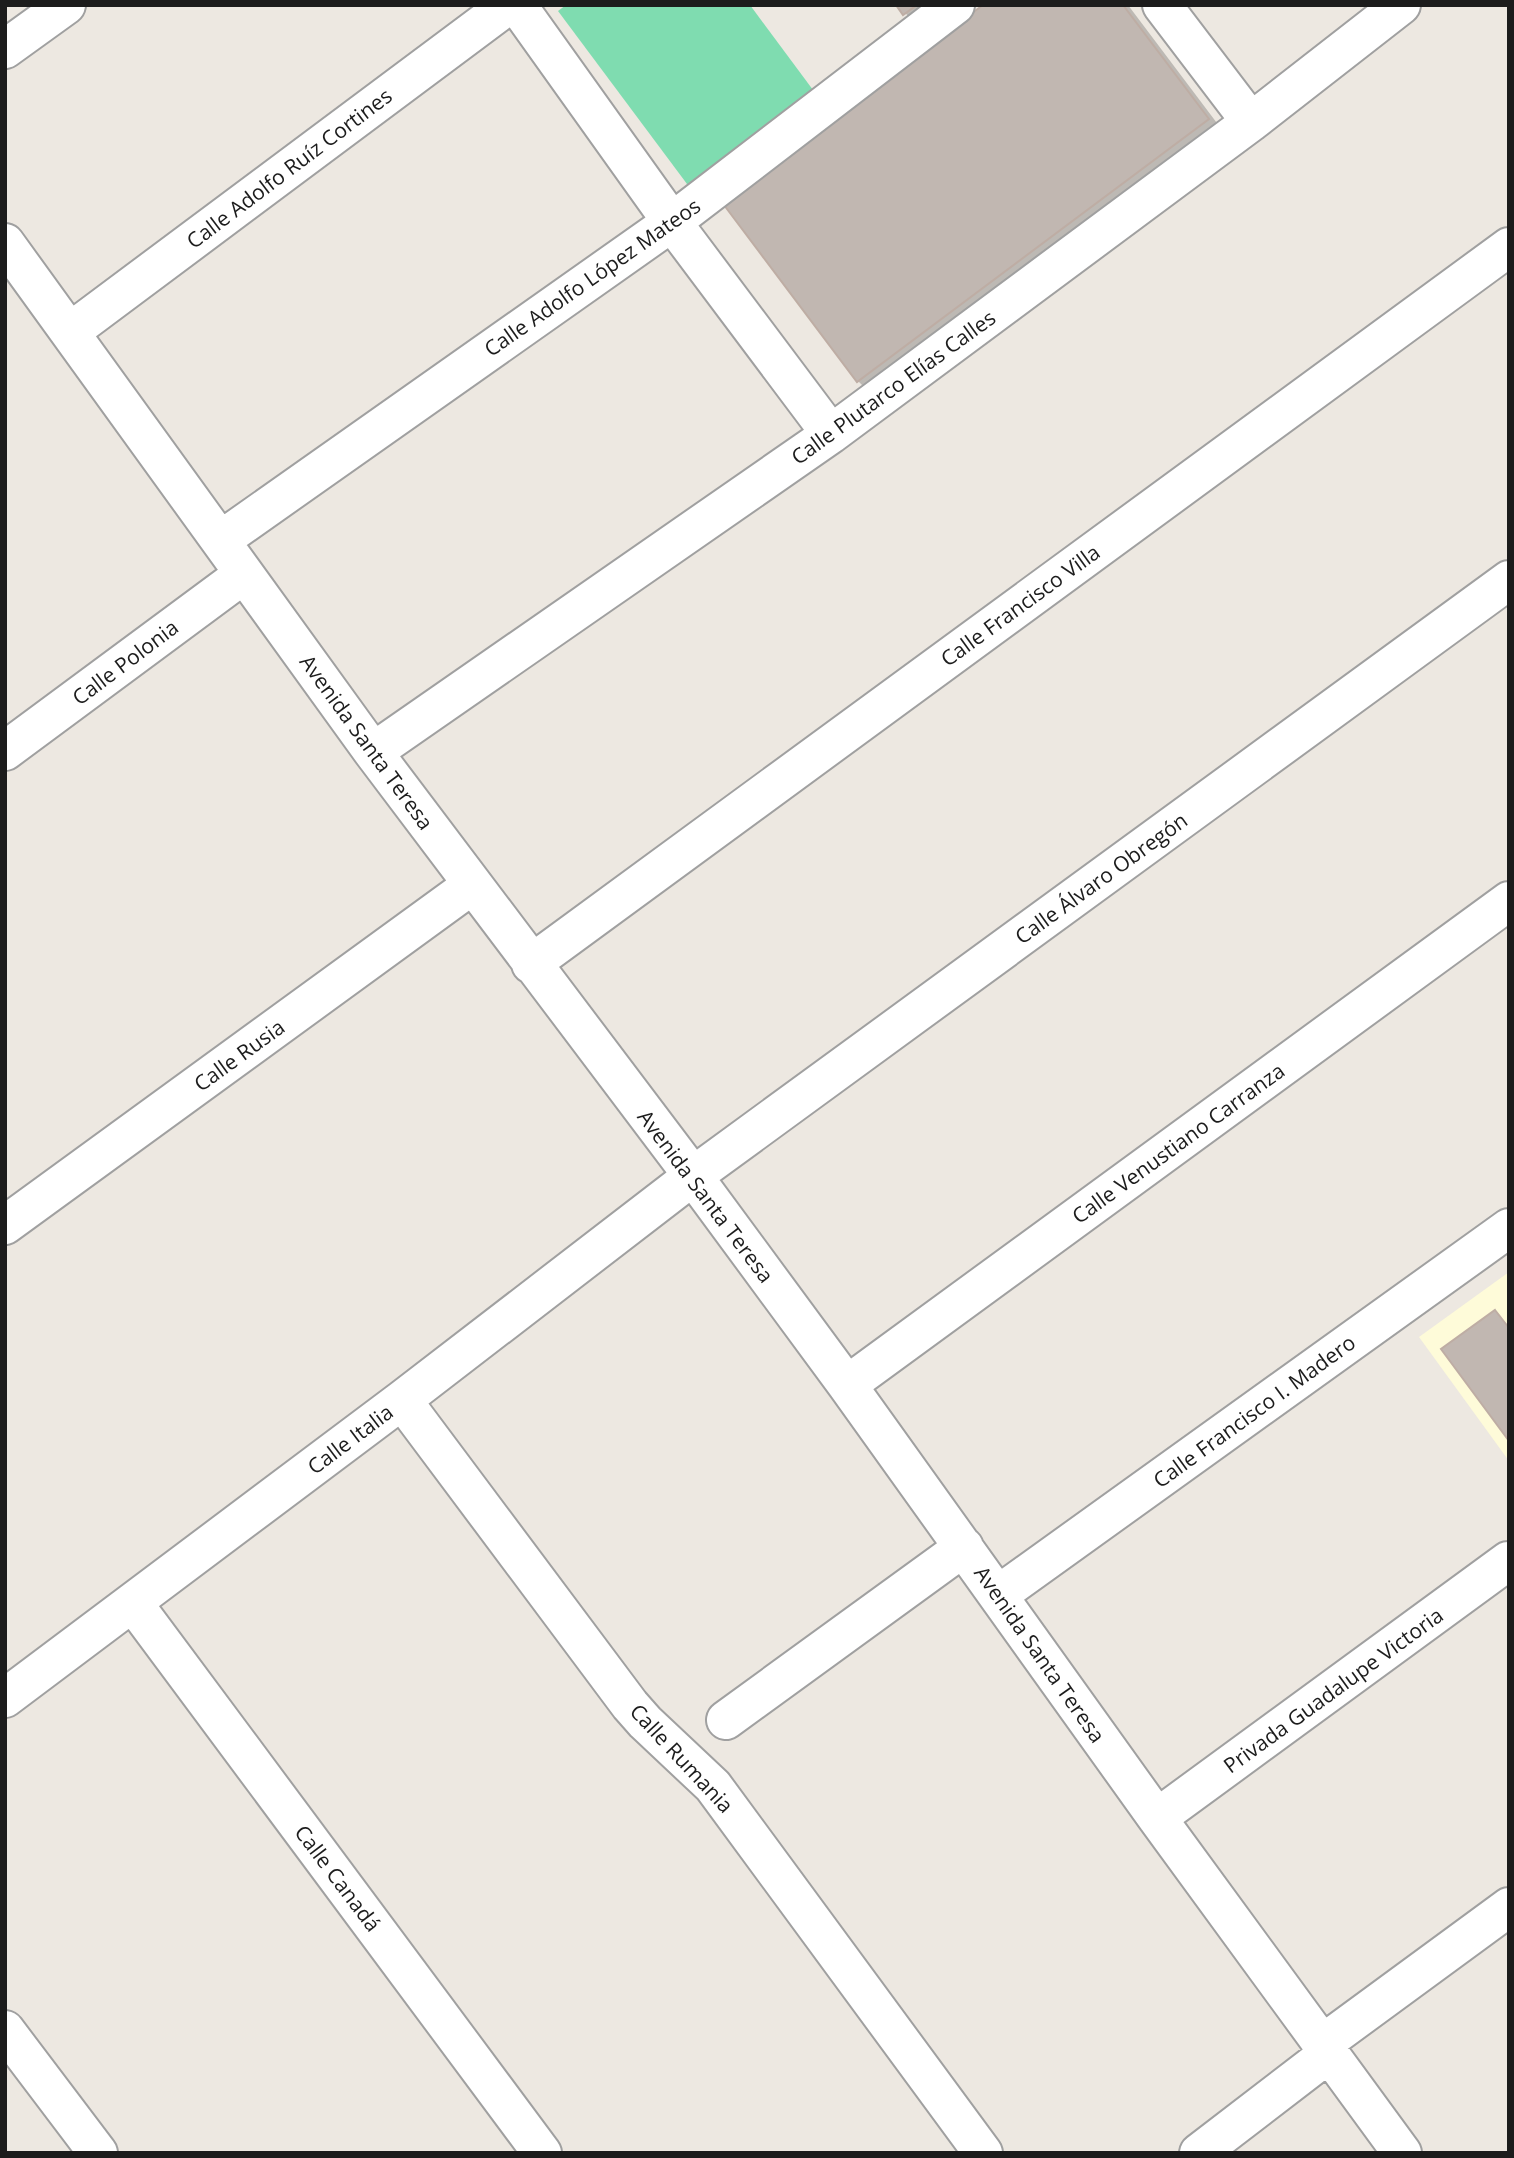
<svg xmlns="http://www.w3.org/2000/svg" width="1514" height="2158" font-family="'Open Sans',sans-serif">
  <rect width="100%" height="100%" fill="#ede8e1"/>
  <path fill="#fefbd9" d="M 1509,1272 L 1509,1461 L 1419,1337 Z"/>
  <path fill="#7fdcb0" d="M 566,5 L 750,5 L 816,94 L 690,188 L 558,11 Z"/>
  <path fill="#0003" d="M 898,5 L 972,5 L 928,38 Z
    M 986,5 L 1128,5 L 1238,151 L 889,412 L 858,381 L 723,202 Z"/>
  <path fill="#c1b7b1" stroke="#beada4" stroke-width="2" d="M 896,5 L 917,5 L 903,15 Z
    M 983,5 L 1123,5 L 1209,119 L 857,382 L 721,201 Z
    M 1495,1310 L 1509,1328 L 1509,1441 L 1441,1349 Z"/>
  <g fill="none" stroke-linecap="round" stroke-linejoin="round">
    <g stroke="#a0a0a0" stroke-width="42">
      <path id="minor" d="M 517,5 L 672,222 L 831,434
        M 1162,5 L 1251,122
        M 5,49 L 66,5
        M 5,243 L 373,752 L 693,1176 L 847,1385 L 1157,1818 L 1402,2153
        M 70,332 L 508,5
        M 221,540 L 672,222 L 955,5
        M 5,751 L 244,574
        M 373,752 L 831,434 L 1251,122 L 1401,5
        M 531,964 L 1509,247
        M 5,1225 L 472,885
        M 847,1385 L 1509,901
        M 402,1400 L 630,1705 L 645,1722 L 713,1786 L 983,2153
        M 998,1595 L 1509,1228
        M 133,1603 L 542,2153
        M 5,1698 L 402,1400 L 693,1176 L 1509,580
        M 726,1720 L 964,1547
        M 1157,1818 L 1508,1561
        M 5,2030 L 98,2153
        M 1321,2045 L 1509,1907
        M 1199,2153 L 1328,2054"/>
    </g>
    <use href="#minor" stroke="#fff" stroke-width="38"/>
  </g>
  <g text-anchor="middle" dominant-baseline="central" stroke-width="7" stroke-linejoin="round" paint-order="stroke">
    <g font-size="21" fill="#1c1c1c" stroke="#fff">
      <text transform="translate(289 168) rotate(-37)">Calle Adolfo Ruíz Cortines</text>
      <text transform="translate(592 277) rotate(-35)">Calle Adolfo López Mateos</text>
      <text transform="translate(893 387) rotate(-36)">Calle Plutarco Elías Calles</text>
      <text transform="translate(1020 605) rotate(-36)">Calle Francisco Villa</text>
      <text transform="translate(125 662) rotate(-37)">Calle Polonia</text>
      <text transform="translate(367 742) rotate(54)">Avenida Santa Teresa</text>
      <text transform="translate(1101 878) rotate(-36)">Calle Álvaro Obregón</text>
      <text transform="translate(239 1055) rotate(-36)">Calle Rusia</text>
      <text transform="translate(1178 1143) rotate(-36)">Calle Venustiano Carranza</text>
      <text transform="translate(706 1196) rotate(53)">Avenida Santa Teresa</text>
      <text transform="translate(1254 1411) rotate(-36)">Calle Francisco I. Madero</text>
      <text transform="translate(350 1439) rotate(-37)">Calle Italia</text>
      <text transform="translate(1040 1654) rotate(55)">Avenida Santa Teresa</text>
      <text transform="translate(1333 1690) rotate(-36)">Privada Guadalupe Victoria</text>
      <text transform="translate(682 1758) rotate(47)">Calle Rumania</text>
      <text transform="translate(338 1878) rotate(53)">Calle Canadá</text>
    </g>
  </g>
  <rect width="1514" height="2158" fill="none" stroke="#1c1c1c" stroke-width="14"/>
</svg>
